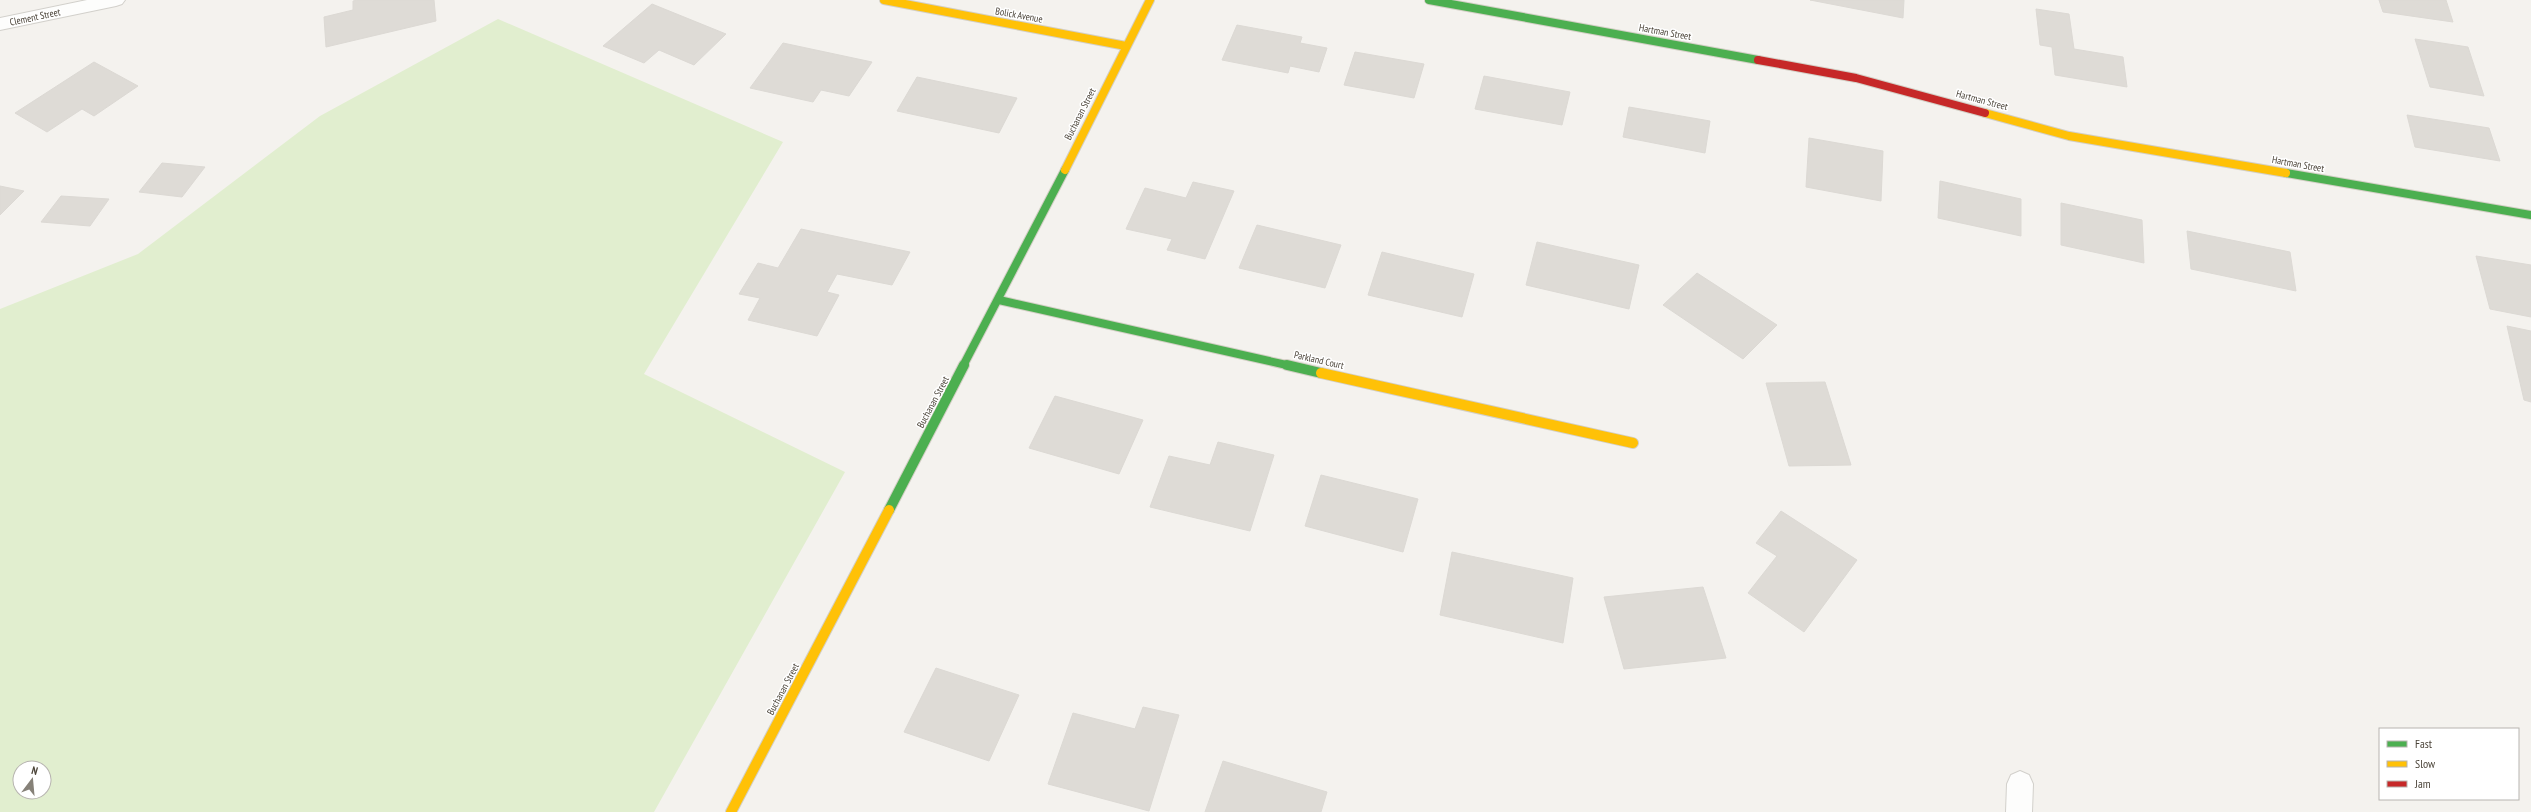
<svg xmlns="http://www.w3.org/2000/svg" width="2531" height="812" font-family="'PT Sans Narrow',sans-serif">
  <rect width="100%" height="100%" fill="#f4f2ee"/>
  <path fill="#e1eecf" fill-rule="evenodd" d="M 498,19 L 783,142 L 644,374 L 845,472 L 654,812 L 0,812 L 0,309 L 138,254 L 320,116 ZM 20,768 L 44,768 L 44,792 L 20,792 Z"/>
  <path fill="#dedbd6" stroke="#dcd9d4" d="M 357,0 L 434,0 L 436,21 L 326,47 L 324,17 L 353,10 L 353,1 Z
    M 1810,0 L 1904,0 L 1903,18 Z
    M 2379,0 L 2446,0 L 2453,22 L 2383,12 Z
    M 652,4 L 726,34 L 694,65 L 659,50 L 644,63 L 603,46 Z
    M 2036,9 L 2069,14 L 2074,49 L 2123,57 L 2127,87 L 2055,75 L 2052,47 L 2040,45 Z
    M 1237,25 L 1302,37 L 1300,43 L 1327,48 L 1319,72 L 1290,66 L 1288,73 L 1222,60 Z
    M 2415,39 L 2468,47 L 2484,96 L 2430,87 Z
    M 783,43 L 872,62 L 849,96 L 821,90 L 813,102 L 750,88 Z
    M 1355,52 L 1424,64 L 1414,98 L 1344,85 Z
    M 94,62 L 138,86 L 94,116 L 82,109 L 47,132 L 15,113 Z
    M 1484,76 L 1570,92 L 1562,125 L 1475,109 Z
    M 917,77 L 1017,98 L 999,133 L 897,111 Z
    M 1629,107 L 1710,121 L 1705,153 L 1623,137 Z
    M 2407,115 L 2489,128 L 2500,161 L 2415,147 Z
    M 1809,138 L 1883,151 L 1881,201 L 1806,187 Z
    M 162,163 L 205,167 L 182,197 L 139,192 Z
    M 1940,181 L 2021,199 L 2021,236 L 1938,218 Z
    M 1193,182 L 1234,191 L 1205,259 L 1167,250 L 1172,239 L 1126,229 L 1145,188 L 1186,198 Z
    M 0,186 L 24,191 L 0,215 Z
    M 61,196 L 109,199 L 90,226 L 41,222 Z
    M 2061,203 L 2142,220 L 2144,263 L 2061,245 Z
    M 1257,225 L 1341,245 L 1325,288 L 1239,268 Z
    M 801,229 L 910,252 L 892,285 L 837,274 L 827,292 L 839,295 L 817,336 L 748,320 L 760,298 L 739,294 L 758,263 L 778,268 Z
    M 2187,231 L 2290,252 L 2296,291 L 2191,269 Z
    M 1537,242 L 1639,265 L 1629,309 L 1526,285 Z
    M 1382,252 L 1474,274 L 1462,317 L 1368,295 Z
    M 2476,256 L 2531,265 L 2531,317 L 2490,309 Z
    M 1697,273 L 1777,325 L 1743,359 L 1663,305 Z
    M 2507,326 L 2531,331 L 2531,402 L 2524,400 Z
    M 1825,382 L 1851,465 L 1789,466 L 1766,383 Z
    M 1055,396 L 1143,420 L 1119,474 L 1029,448 Z
    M 1218,442 L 1274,455 L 1250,531 L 1150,507 L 1169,456 L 1210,465 Z
    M 1321,475 L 1418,499 L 1403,552 L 1305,526 Z
    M 1781,511 L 1857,560 L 1804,632 L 1748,593 L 1777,556 L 1756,543 Z
    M 1452,552 L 1573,578 L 1563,643 L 1440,615 Z
    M 1703,587 L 1726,658 L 1624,669 L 1604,597 Z
    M 936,668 L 1019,695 L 989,761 L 904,732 Z
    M 1143,707 L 1179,715 L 1149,811 L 1048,784 L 1073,713 L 1135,729 Z
    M 1223,761 L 1327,792 L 1321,812 L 1205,812 Z"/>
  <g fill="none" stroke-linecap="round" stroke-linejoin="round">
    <g stroke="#d2d0cb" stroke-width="2">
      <path id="street" d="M 87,0 L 125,0 L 122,4 L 116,6 L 0,30 L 0,18 Z
        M 2020,771 L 2029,775 L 2033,784 L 2032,812 L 2006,812 L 2007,784 L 2011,775 Z"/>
    </g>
    <g stroke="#d3cfc5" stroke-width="10">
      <path id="fast-far1" d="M 1429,0 L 1758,60
        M 2286,173 L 2531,215
        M 999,300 L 1291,366
        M 963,366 L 1065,170"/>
    </g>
    <g stroke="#d3cfc5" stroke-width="12">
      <path id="fast" d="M 1287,365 L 1321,373
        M 889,510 L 964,365"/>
    </g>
    <g stroke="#d3cfc5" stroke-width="10">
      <path id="slow-far1" d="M 884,0 L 1126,46
        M 1985,113 L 2069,136 L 2286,173
        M 1065,170 L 1150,0"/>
    </g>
    <g stroke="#d3cfc5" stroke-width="12">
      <path id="slow" d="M 1321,373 L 1633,443
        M 731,812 L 889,510"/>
    </g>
    <g stroke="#d3cfc5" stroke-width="10">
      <path id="jam" d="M 1758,60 L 1856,78 L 1985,113"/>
    </g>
    <use href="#street" fill="#fdfdfc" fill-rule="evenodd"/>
    <use href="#fast-far1" stroke="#4caf50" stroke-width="8"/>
    <use href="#fast" stroke="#4caf50" stroke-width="10"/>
    <use href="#slow-far1" stroke="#ffc107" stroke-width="8"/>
    <use href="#slow" stroke="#ffc107" stroke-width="10"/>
    <use href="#jam" stroke="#c62828" stroke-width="8"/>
  </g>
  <g text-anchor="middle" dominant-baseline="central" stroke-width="3" stroke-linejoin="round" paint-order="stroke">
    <g font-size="10" fill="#4b4439" stroke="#fff">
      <text transform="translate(1019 15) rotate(10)">Bolick Avenue</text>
      <text transform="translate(35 17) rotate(-12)">Clement Street</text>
      <text transform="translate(1665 32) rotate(10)">Hartman Street</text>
      <text transform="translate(1982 100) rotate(15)">Hartman Street</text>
      <text transform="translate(1080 114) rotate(-63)">Buchanan Street</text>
      <text transform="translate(2298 164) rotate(10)">Hartman Street</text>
      <text transform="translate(1319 360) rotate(13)">Parkland Court</text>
      <text transform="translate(933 402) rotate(-62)">Buchanan Street</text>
      <text transform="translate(783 689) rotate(-62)">Buchanan Street</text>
    </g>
  </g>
  <rect x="2379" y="728" width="140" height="72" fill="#ffffff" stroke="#b7b4b0"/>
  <rect x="2387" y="741" width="20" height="6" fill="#4caf50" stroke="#b7b4b0"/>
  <text x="2415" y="748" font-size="12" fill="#4b4439">Fast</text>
  <rect x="2387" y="761" width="20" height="6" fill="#ffc107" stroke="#b7b4b0"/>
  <text x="2415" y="768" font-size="12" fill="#4b4439">Slow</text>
  <rect x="2387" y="781" width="20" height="6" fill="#c62828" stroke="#b7b4b0"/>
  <text x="2415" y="788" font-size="12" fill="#4b4439">Jam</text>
  <g transform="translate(32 780) rotate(16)"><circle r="19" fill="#ffffff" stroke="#b7b4b0"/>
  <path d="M0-3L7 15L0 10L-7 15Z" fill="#868178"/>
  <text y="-6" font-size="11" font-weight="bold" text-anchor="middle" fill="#4b4439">N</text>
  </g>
</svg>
